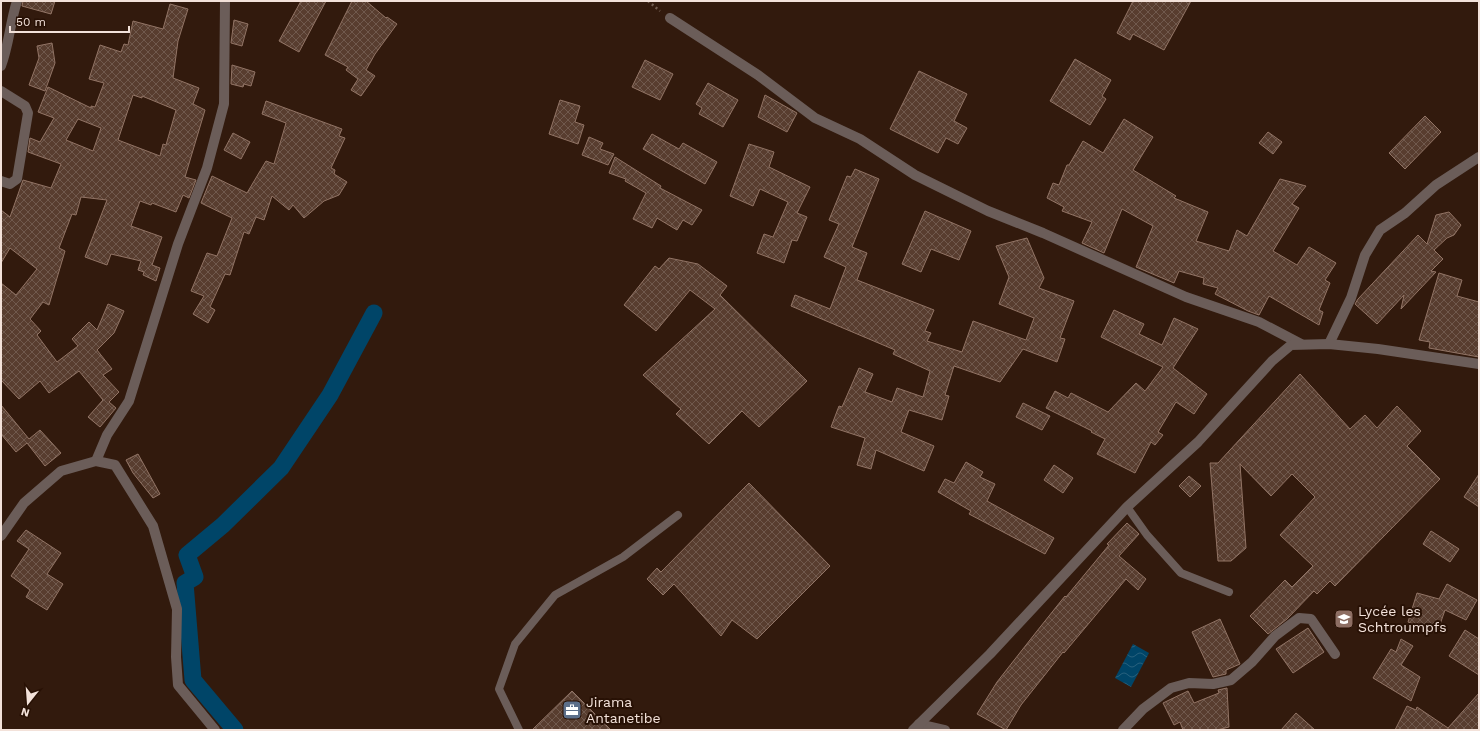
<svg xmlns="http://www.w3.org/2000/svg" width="1480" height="731" font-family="'Work Sans',sans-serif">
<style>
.water{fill:url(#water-waves)}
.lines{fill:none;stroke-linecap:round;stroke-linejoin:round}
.canal{stroke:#004568;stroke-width:17}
.building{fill:url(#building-cross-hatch);stroke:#927465;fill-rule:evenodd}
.path{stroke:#735e52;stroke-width:2.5;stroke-dasharray:2 3;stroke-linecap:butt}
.service{stroke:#6b5d59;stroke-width:8}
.minor{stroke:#6b5d59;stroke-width:10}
.labels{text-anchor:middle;stroke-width:4;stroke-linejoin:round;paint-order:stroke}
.poi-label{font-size:14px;fill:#f3e2da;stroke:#281105;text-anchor:start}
</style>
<defs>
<pattern id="water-waves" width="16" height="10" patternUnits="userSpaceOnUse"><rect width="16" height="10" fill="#004568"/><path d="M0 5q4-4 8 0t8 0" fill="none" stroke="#26607d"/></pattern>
<pattern id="building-cross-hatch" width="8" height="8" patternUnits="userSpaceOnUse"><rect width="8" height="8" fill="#583d2f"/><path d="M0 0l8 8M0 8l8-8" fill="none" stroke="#70594d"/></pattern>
</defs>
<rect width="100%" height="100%" fill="#321a0d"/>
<polygon class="water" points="1133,644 1149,653 1131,687 1115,678"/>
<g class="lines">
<polyline class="canal" points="235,730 193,680 185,583 195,577 187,555 223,525 281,468 330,395 374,313"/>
</g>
<g class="building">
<polygon points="23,1 55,1 51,14 22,6"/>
<polygon points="301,1 326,1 299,52 279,41"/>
<polygon points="352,1 366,1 386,18 387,17 397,24 375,54 366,70 375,76 361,96 351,90 358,79 346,70 348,67 325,55"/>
<polygon points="1133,1 1191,1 1164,50 1133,34 1130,40 1117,33"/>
<path d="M170 4 188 9 178 41 173 78 199 88 193 104 205 110 185 177 196 180 189 198 183 195 176 212 152 203 151 205 140 201 131 226 162 237 152 265 160 268 156 281 143 275 144 272 138 270 141 261 111 254 107 265 85 257 107 200 81 197 76 215 72 214 59 248 65 251 49 305 43 302 30 319 41 331 37 335 57 362 78 346 72 339 89 322 97 330 108 304 124 311 114 333 97 350 112 369 103 375 119 392 109 402 116 408 100 427 88 417 103 400 79 371 49 393 40 381 19 399 1 380V283L16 295 37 269 10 248 1 263V210L10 217 23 180 51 188 61 164 28 152 30 138 40 142 54 118 38 112 48 87 91 108V106L95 107 104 83 89 79 100 45 121 52 124 44 128 45 133 21 163 29ZM133 95 142 98V96L176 110 166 145 163 144 160 156 118 140ZM78 119 101 128 93 151 66 140Z"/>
<polygon points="234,20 248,24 242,46 231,43"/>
<polygon points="52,43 55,63 45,91 29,85 39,58 37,46"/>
<polygon points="1075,59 1111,80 1102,96 1106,99 1090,125 1050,101"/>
<polygon points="645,60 673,74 660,100 632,87"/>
<polygon points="232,65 255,72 251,86 244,84 243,87 231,84"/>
<polygon points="919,71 967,94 954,121 967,128 958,144 946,138 938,153 890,129"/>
<polygon points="708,83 738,100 723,127 699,114 702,108 696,104"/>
<polygon points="765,95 797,113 787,132 758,117"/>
<polygon points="560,100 580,106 575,122 584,125 578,144 549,134"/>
<polygon points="266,101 342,129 339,136 345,138 331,168 335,170 334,174 347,182 339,195 324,201 304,218 293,205 289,210 272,196 264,220 256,217 249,234 244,232 230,275 225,274 210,307 215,310 208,323 193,314 204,296 191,291 207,253 217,256 232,218 201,203 212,176 247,193 266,161 274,164 286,123 262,114"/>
<polygon points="1425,116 1441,132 1405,169 1389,153"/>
<polygon points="1124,119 1153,137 1133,170 1176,196 1174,198 1208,212 1196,241 1229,251 1237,230 1247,236 1280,179 1306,186 1292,204 1299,208 1273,251 1297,265 1309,247 1336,263 1325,280 1330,283 1319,310 1323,312 1319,325 1269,296 1259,315 1248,311 1215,294 1218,288 1203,284 1204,278 1179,271 1174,283 1136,267 1153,226 1122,209 1104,253 1082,243 1092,222 1062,211 1064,207 1047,198 1053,183 1059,185 1067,165 1069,165 1083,141 1103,153"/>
<polygon points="1268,132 1282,142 1273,154 1259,143"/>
<polygon points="233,133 250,142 241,159 224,150"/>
<polygon points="652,134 679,149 683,143 717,162 705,184 643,149"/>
<polygon points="589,137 603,143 600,149 614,154 608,165 582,155"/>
<polygon points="749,144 774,152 769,167 810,187 797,213 807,217 797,241 792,240 784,263 757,253 764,234 773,237 788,202 760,189 753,206 730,196"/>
<polygon points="615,157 661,186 660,188 702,210 692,225 683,220 677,230 657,218 652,228 633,219 646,193 625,181 626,179 609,173"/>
<polygon points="855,169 879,179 852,247 867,253 857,280 934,310 925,331 931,333 927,341 962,352 973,321 1026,340 1034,318 999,304 1009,277 996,246 1027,238 1044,278 1039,288 1074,301 1060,338 1065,339 1057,362 1023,349 1000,382 954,366 945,395 949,396 942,420 909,410 901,432 934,446 924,471 876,450 871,469 857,465 865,438 831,427 839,406 842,407 859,368 873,374 865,392 892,402 897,388 923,397 930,371 893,354 895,350 791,306 795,295 830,309 846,267 824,257 839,224 829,220 847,176 851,177"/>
<polygon points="925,211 971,231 959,260 931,249 921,272 902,264"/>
<polygon points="1449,212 1461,225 1454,235 1447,238 1434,250 1443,259 1431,271 1436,272 1401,309 1404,295 1377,324 1355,304 1358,299 1418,235 1427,244 1436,215"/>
<polygon points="669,258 698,264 727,286 720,295 807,381 759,427 742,411 709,444 676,414 681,409 643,375 715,309 690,290 656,331 624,305 655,266 659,269"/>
<polygon points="1439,273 1462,280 1457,296 1479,302 1479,357 1429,348 1430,342 1419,340"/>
<polygon points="1114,310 1144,324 1139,334 1162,345 1174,318 1198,329 1173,368 1207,394 1194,414 1176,402 1158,432 1163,435 1155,445 1151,442 1135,473 1097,454 1105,439 1091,432 1092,431 1046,408 1055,391 1068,398 1071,393 1108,412 1136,383 1145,391 1163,367 1101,337"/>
<polygon points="1300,374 1350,429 1365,415 1377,428 1397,406 1421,431 1407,446 1440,479 1335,586 1330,581 1317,594 1314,591 1287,619 1268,634 1250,616 1285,580 1292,587 1313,566 1280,535 1315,497 1292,474 1271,496 1240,464 1246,548 1231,561 1218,561 1210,463 1218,463"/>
<polygon points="1023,403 1050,416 1042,430 1016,417"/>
<polygon points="1,405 29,439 40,430 61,453 45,466 27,443 16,452 1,434"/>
<polygon points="138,454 160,494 153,498 133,473 126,460"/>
<polygon points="966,462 983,472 980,477 995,484 987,501 1054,538 1045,554 969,514 971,511 938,492 945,479 954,483"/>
<polygon points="1054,465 1073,478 1063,493 1044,480"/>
<polygon points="1479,474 1479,507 1464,497"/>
<polygon points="1189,476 1201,486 1190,497 1179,486"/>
<polygon points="749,483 830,566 757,639 732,620 721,636 674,584 663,595 647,579 657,568 661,572"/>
<polygon points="1127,523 1139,534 1119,556 1146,579 1138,590 1126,579 1064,653 1063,652 1021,705 1006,730 977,714 997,682 1037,631 1065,596 1066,597 1109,545 1107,544"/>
<polygon points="26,530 61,553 47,574 63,584 47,610 26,597 30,590 11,576 29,549 17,541"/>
<polygon points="1431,531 1459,549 1450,562 1423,544"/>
<polygon points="1447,584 1477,600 1466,620 1445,610 1437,633 1408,622 1417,593 1439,599"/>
<polygon points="1220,619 1240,664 1226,670 1226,674 1213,677 1192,632"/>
<polygon points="1308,628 1324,652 1293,673 1276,649"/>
<polygon points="1465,630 1479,639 1479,675 1449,656"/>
<polygon points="1401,639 1413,646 1401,665 1420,677 1411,701 1373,678 1391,649 1396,652"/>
<polygon points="1227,688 1229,727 1217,730 1183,730 1180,722 1174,725 1163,703 1188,691 1194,703 1219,693 1218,690"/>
<polygon points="572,691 611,730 532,730"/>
<polygon points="1479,693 1479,730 1395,730 1407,706 1416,710 1417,707 1448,728"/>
<polygon points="1296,713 1315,730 1281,730"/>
</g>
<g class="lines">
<polyline class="path" points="648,1 660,11"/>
<g class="service">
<polyline points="1127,507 1147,535 1181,573 1229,592"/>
<polyline points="519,730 499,689 515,644 555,595 623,557 678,515"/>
</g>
<g class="minor">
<polyline points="670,18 758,75 815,118 860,139 915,175 988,211 1043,233 1186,297 1259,322 1301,344"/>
<path d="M1 66C9 45 10 23 17 1"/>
<polyline points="1,91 25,106 28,113 17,179 10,184 1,181"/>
<polyline points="1329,344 1351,298 1365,255 1380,230 1405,213 1436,185 1479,157"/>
<polyline points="96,461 107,435 129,401 178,244 207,168 224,104 225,1"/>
<polyline points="1,536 24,503 61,471 96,461 115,465 153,526 177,609 176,657 178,685 215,730"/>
<polyline points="919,724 945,730"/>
<polyline points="913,730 990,654 1127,507 1198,442 1272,361 1291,345 1329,344 1378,349 1479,364"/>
<polyline points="1123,730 1143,709 1171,688 1189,683 1213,684 1231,680 1252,662 1275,636 1299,618 1311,619 1335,654"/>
</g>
</g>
<defs>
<g id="school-square" transform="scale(1)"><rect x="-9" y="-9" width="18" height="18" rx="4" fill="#8d6e63" stroke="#281105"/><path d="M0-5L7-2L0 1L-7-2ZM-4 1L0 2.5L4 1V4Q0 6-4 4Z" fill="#fff"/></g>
<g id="office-square" transform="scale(1)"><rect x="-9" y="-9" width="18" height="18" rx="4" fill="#5c6f8a" stroke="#281105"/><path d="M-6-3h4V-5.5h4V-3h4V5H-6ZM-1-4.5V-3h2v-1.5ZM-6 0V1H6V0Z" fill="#fff"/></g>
</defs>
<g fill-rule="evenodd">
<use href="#school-square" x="1344" y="619"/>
<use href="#office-square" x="572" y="710"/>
</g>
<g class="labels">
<g class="poi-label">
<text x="1358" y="616">Lycée les<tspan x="1358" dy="16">Schtroumpfs</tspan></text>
<text x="586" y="707">Jirama<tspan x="586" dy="16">Antanetibe</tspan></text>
</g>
</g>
<rect width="1480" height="731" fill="none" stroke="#f3e2da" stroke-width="4"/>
<g transform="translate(28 703) rotate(197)" stroke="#281105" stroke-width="3" paint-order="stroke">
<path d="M0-3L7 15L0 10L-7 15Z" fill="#f3e2da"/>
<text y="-6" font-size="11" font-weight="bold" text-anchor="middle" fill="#f3e2da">N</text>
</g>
<path d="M10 26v6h119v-6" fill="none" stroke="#f3e2da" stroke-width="2"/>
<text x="16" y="26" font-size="12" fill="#f3e2da" stroke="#281105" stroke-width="3" paint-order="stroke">50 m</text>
</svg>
